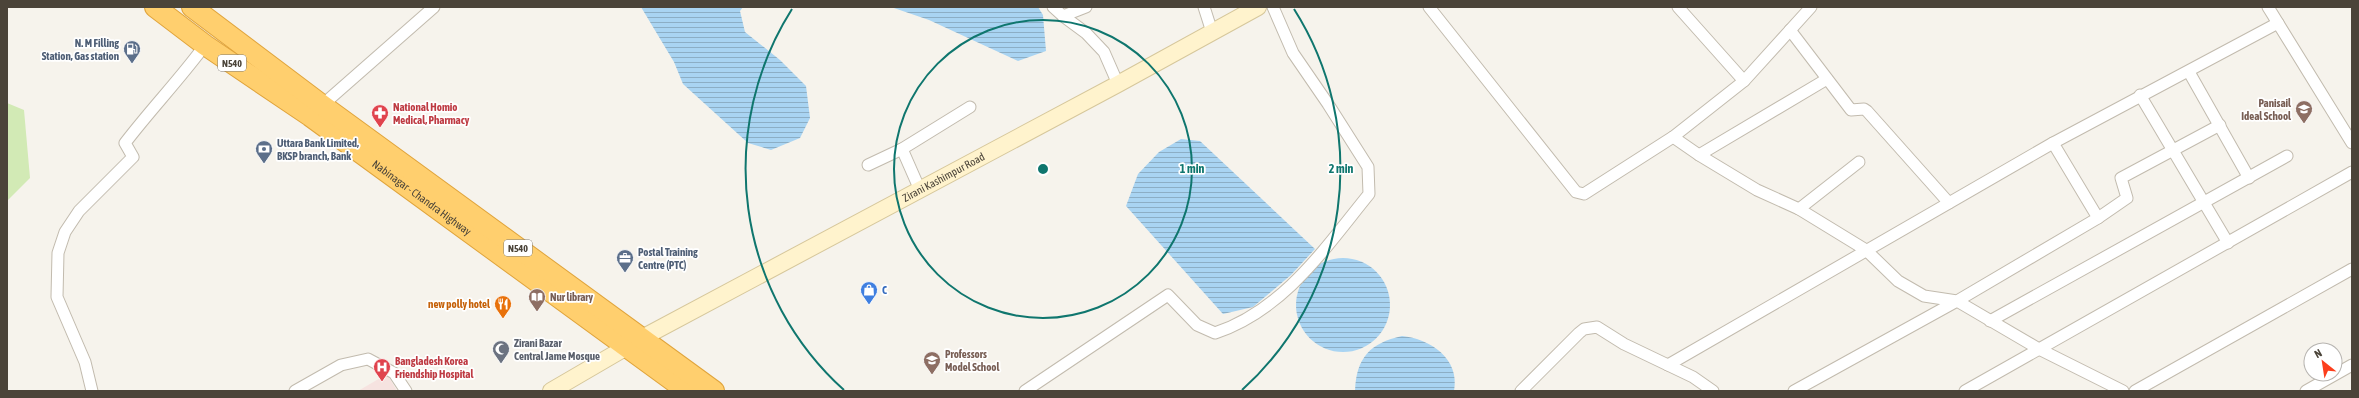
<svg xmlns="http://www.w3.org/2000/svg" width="2359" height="398" font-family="'Asap Condensed',sans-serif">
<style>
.medical{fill:#f6e3e0}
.park{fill:#d2eab5}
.water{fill:url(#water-rules)}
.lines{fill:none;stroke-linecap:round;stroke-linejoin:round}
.street-casing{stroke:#c2bbae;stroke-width:13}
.secondary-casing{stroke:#d6c79b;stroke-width:18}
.highway-casing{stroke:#e0a43c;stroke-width:22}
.street{stroke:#fff;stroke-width:11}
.secondary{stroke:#fff3cd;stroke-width:16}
.highway{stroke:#ffcf6e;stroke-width:20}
.ring{fill:none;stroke:#0f766e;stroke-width:2}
.labels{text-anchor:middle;stroke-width:3.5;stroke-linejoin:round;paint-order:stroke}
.shield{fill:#fff;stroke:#817c74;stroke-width:1}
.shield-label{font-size:10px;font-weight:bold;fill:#4b4439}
.service-label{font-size:11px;font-weight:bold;fill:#4e5e75;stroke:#fff;text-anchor:start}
.education-label{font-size:11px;font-weight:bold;fill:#785e54;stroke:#fff;text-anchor:start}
.health-label{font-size:11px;font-weight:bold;fill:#be3a42;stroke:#fff;text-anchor:start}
.street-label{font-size:11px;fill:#4b4439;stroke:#fff}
.shop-label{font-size:11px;font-weight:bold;fill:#366cbe;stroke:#fff;text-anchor:start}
.food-label{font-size:11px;font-weight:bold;fill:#c56008;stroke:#fff;text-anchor:end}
.worship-label{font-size:11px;font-weight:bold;fill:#5b616d;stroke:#fff;text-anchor:start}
.centre{fill:#0f766e;stroke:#fff;stroke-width:2}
.ring-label{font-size:12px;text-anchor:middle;font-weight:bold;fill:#0f766e;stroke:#fff;stroke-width:3.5;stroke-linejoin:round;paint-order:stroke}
</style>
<defs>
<pattern id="water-rules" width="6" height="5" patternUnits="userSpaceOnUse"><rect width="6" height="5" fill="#a9d4f2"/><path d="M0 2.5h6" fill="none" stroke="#8caec5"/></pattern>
</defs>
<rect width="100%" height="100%" fill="#f6f3ec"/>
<polygon class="medical" points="387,374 397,391 358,391"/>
<polygon class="park" points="7,103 24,110 30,178 7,201"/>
<g class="water">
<polygon points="641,7 743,7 740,11 745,32 780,60 806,86 810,118 800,138 771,150 748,143 683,84 674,62"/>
<polygon points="891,7 1038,7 1043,15 1046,51 1018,61 929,20"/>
<polygon points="1181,139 1200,141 1315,249 1291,275 1253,307 1223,314 1126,206 1138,174 1159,152"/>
<circle cx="1343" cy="305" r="47"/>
<path d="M1402 336C1430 339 1460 358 1454 391H1355C1356 358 1370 343 1402 336Z"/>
</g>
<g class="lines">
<g class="street-casing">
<g id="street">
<polyline points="1053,7 1063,16 1086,7"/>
<polyline points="1204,7 1212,32"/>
<polyline points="1429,7 1576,192 1584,194 1673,137"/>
<polyline points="1678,7 1744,81 1673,137 1699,155 1757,190 1799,209 1866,250 1898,281 1924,296 1957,301 2098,218 2053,143 2278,23"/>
<polyline points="2268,7 2352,143"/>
<polyline points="1063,16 1086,33 1104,52 1118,84"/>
<polyline points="1790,30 1851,110 1864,109 1867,111 1949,203"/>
<polyline points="2189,72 2249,178"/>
<polyline points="1744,81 1811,7"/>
<polyline points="2140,95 2228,243"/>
<polyline points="319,108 434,7"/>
<polyline points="1699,155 1827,79"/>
<polyline points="868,165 902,149"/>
<polyline points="920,190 902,149 970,107"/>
<polyline points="1799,209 1859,162"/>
<polyline points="2098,218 2127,198 2121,178 2220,125"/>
<polyline points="1990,321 2287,156"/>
<polyline points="1668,365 2053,143"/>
<path d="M92 391 85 362 57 297 58 253 65 232 79 211 133 157 125 143C151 109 180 79 205 45"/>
<polyline points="295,391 341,365 368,359 394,373 406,391"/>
<path d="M1025 391 1168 295 1197 325 1215 333C1284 310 1325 248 1369 194L1368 167 1328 104 1293 53 1273 7"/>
<polyline points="1521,391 1579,333 1584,329 1597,327 1624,344 1693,377 1713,391"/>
<polyline points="1794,391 1957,301 2039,349 2123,391"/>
<polyline points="1965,391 2352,172"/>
<polyline points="2135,391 2352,269"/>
<polyline points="2306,391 2352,365"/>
</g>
</g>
<g class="secondary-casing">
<g id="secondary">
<path id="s1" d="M551 391 642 338 1118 84 1258 7"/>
</g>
</g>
<g class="highway-casing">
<g id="highway">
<path id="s2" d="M155 7 205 45 310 116 687 391"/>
<polyline points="192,7 322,105 714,391"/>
</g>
</g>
<use href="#street" class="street"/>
<use href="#secondary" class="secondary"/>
<use href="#highway" class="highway"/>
</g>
<g class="ring">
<circle cx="1043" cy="169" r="149"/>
<path d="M844 390A298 298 0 0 1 792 9M1294 9A298 298 0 0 1 1242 390"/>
</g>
<defs>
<g id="fuel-pin" transform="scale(0.9)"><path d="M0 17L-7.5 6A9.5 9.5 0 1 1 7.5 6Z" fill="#5c6f8a" stroke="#fff"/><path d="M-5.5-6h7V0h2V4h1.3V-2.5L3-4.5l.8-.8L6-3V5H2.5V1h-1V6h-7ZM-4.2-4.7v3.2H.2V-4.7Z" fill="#fff"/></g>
<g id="school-pin" transform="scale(0.9)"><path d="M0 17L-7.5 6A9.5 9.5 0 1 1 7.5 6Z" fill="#8d6e63" stroke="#fff"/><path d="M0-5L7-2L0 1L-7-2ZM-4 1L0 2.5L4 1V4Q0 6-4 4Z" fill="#fff"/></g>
<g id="pharmacy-pin" transform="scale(0.9)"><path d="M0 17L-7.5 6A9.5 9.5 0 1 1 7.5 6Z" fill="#e0444e" stroke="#fff"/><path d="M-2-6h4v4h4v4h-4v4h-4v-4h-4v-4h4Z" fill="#fff"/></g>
<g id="bank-pin" transform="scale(0.9)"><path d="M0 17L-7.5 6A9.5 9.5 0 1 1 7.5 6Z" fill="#5c6f8a" stroke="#fff"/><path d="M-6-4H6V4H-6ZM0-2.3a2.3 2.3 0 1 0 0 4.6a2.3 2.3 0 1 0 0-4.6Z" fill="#fff"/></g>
<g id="office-pin" transform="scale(0.9)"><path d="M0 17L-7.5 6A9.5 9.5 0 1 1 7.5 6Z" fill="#5c6f8a" stroke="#fff"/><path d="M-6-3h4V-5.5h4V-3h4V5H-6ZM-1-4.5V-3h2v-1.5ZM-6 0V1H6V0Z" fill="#fff"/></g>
<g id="shop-pin" transform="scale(0.9)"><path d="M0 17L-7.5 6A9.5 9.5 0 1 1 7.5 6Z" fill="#3f7fe0" stroke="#fff"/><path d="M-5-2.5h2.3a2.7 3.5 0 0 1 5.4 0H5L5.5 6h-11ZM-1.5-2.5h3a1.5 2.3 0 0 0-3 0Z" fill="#fff"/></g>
<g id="library-pin" transform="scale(0.9)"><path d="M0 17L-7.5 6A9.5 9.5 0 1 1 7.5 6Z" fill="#8d6e63" stroke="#fff"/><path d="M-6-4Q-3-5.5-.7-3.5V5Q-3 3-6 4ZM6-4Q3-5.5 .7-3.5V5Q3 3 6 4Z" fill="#fff"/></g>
<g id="restaurant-pin" transform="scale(0.9)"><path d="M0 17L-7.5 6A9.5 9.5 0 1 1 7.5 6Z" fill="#e8710a" stroke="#fff"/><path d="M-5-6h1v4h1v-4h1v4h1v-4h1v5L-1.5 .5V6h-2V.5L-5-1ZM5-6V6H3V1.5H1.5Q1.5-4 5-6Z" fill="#fff"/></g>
<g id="mosque-pin" transform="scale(0.9)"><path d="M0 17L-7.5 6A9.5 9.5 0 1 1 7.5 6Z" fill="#6b7280" stroke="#fff"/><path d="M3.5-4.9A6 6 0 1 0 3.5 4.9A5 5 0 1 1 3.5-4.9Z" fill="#fff"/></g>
<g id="hospital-pin" transform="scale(0.9)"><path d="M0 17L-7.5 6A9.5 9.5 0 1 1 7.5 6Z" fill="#e0444e" stroke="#fff"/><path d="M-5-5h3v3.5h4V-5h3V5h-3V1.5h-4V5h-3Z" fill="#fff"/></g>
</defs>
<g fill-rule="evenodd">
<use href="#fuel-pin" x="132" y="49"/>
<use href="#school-pin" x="2304" y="109"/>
<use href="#pharmacy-pin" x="380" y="113"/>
<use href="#bank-pin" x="264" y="149"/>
<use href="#office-pin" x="625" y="258"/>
<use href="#shop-pin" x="869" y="290"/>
<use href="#library-pin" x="537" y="297"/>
<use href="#restaurant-pin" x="503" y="304"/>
<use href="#mosque-pin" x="501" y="349"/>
<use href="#school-pin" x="932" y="360"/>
<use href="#hospital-pin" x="382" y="367"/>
</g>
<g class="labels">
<g class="shield">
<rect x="218" y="55" width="28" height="16" rx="3"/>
<rect x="504" y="240" width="28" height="16" rx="3"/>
</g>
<g class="shield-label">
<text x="232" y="67">N540</text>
<text x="518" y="252">N540</text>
</g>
<g class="service-label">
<text x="119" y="47" text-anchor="end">N. M Filling<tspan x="119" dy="13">Station, Gas station</tspan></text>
<text x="277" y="147">Uttara Bank Limited,<tspan x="277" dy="13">BKSP branch, Bank</tspan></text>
<text x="638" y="256">Postal Training<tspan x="638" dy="13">Centre (PTC)</tspan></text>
</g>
<g class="education-label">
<text x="2291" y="107" text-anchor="end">Panisail<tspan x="2291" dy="13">Ideal School</tspan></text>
<text x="550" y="301">Nur library</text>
<text x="945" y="358">Professors<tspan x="945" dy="13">Model School</tspan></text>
</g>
<g class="health-label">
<text x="393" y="111">National Homio<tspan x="393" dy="13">Medical, Pharmacy</tspan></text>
<text x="395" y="365">Bangladesh Korea<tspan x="395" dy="13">Friendship Hospital</tspan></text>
</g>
<g class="street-label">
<text dy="4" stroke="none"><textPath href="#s1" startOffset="447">Zirani Kashimpur Road</textPath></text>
<text dy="4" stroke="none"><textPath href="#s2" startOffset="328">Nabinagar - Chandra Highway</textPath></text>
</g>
<g class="shop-label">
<text x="882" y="294">C</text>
</g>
<g class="food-label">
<text x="490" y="308">new polly hotel</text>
</g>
<g class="worship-label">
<text x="514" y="347">Zirani Bazar<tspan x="514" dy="13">Central Jame Mosque</tspan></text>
</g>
</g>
<circle cx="1043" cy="169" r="6" class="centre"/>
<g class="ring-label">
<text x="1192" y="173">1 min</text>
<text x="1341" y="173">2 min</text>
</g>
<rect width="2359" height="398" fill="none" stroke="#4b4439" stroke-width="16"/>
<g transform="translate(2323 362) rotate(330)"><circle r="19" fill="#ffffff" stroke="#b7b4b0"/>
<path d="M0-3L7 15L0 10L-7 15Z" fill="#fc3f1d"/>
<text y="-6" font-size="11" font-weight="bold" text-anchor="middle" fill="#4b4439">N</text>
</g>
</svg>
